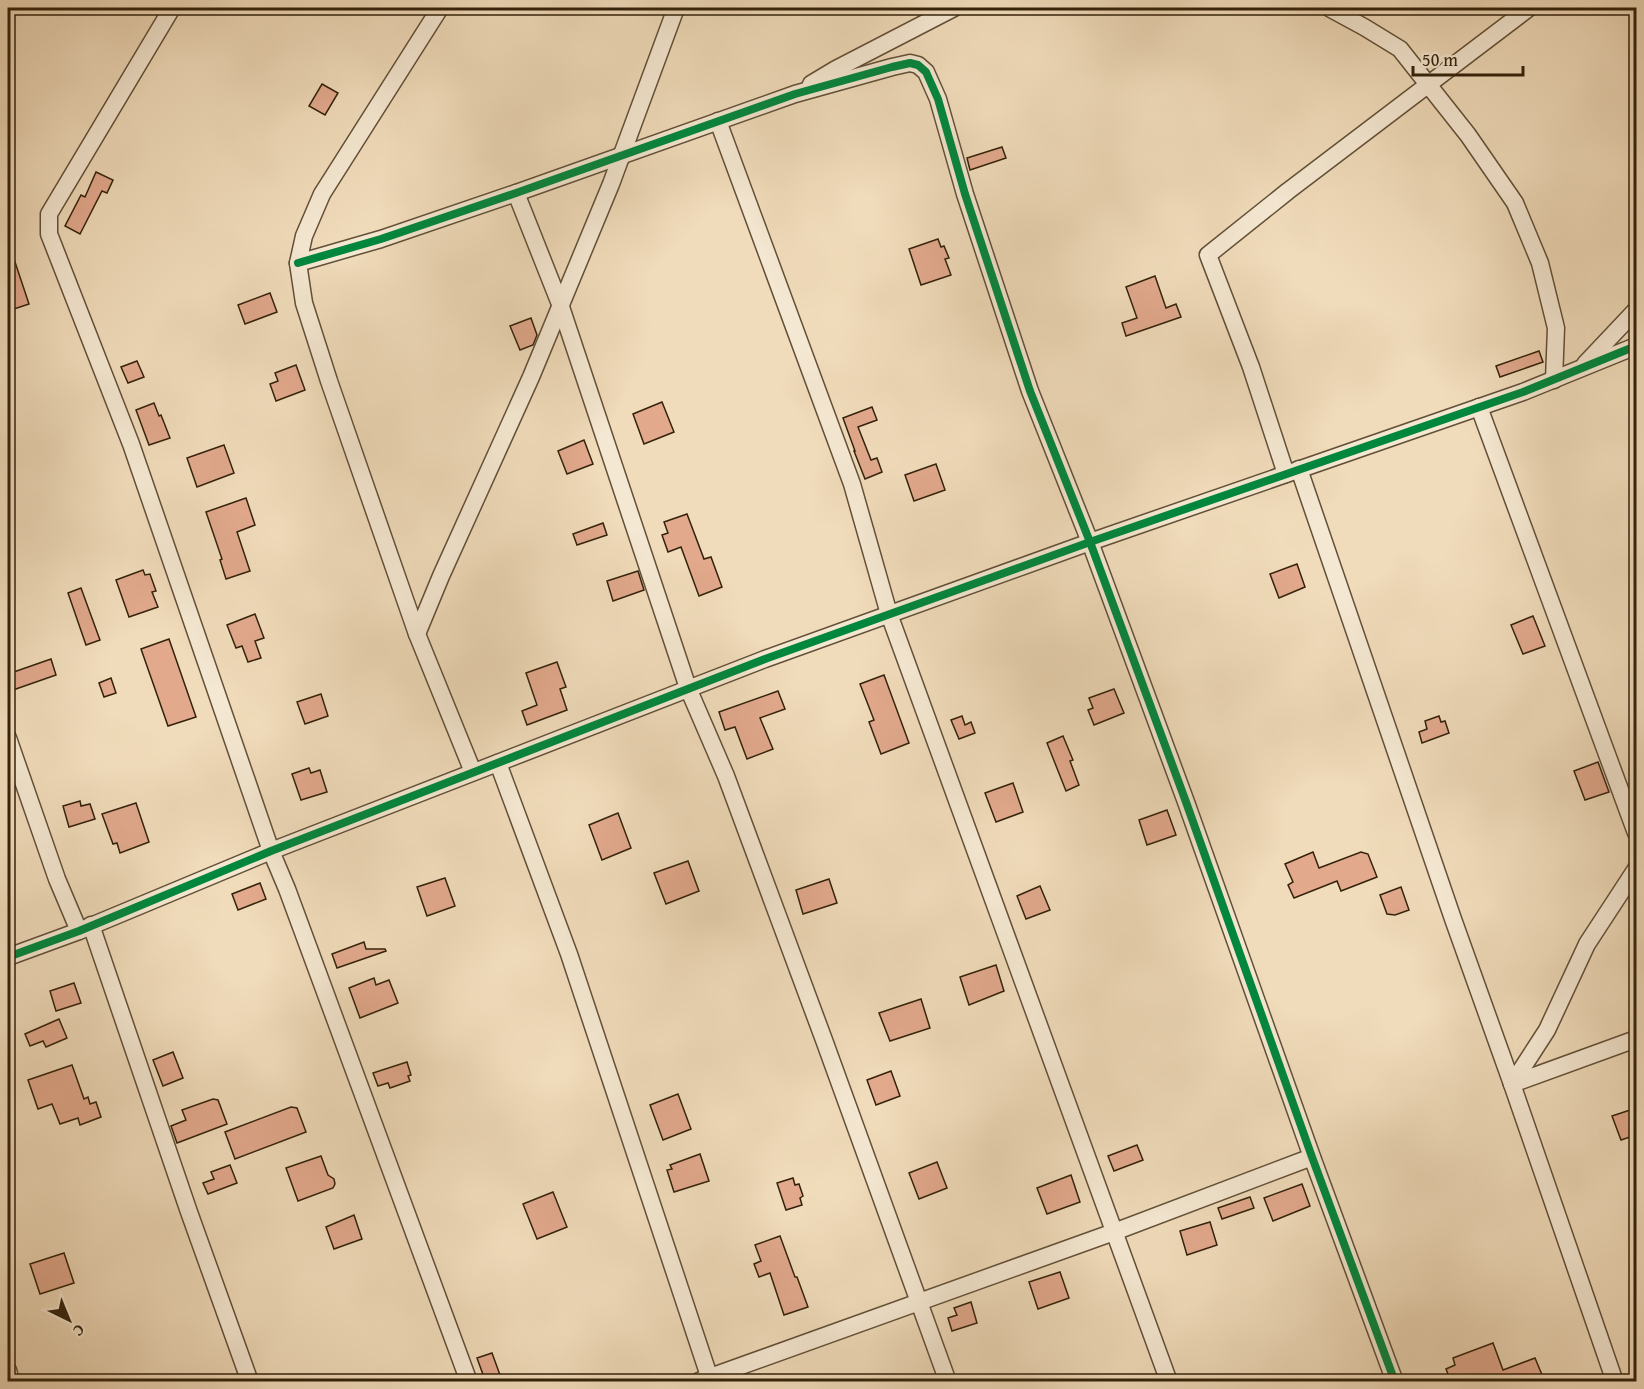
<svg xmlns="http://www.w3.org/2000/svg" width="1644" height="1389" font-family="'Gentium Book Plus',serif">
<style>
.building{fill:#e2a98d;stroke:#33220b;stroke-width:1.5}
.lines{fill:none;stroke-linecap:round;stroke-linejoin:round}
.minor-casing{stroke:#625037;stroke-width:19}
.minor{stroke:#f5e8d2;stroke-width:16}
.cycleway-casing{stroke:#f5e8d2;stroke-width:11}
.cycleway{stroke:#00873e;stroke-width:8}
</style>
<rect width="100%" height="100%" fill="#f0dbba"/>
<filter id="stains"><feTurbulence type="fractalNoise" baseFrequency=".00333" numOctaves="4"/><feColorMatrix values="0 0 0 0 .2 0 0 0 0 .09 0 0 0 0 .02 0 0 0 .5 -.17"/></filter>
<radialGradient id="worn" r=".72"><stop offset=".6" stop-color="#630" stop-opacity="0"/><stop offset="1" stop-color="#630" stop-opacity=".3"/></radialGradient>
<g class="building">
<polygon points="322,84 338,93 325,115 309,106"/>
<polygon points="1002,147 1006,158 970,170 967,158"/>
<polygon points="96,172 113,180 107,193 102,191 80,234 65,226 81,195 85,197"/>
<polygon points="938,239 941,247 944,246 949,258 945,259 951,275 921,285 909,249"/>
<polygon points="8,247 10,247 29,304 8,311"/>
<polygon points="1155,276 1166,308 1176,304 1181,317 1126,336 1122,323 1137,318 1126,287"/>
<polygon points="270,293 277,312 245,324 238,305"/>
<polygon points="531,318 537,335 533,345 520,350 510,326"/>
<polygon points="1539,351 1543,362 1500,377 1496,366"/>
<polygon points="137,361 144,377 128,383 121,367"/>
<polygon points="296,365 305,390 276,401 270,384 278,381 275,373"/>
<polygon points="662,402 674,432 644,444 633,414"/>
<polygon points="154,403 159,416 161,415 170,438 149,445 136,410"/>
<polygon points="872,407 877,420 858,427 871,460 877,458 882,472 865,479 854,451 855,451 843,418"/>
<polygon points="584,440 593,464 567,474 558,451"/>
<polygon points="224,445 234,473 197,487 187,458"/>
<polygon points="936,464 945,490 914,501 905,475"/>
<polygon points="246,498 255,525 237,532 250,571 226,579 220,560 222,559 206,512"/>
<polygon points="687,514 704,559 711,557 722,587 699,596 681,547 668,552 662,535 668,533 664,522"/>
<polygon points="603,523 607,535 577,545 573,534"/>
<polygon points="1297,564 1305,587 1279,598 1270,574"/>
<polygon points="143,570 145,575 150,574 156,591 152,592 158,607 129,617 116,580"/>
<polygon points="638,571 644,590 613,601 607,581"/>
<polygon points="81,588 100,640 86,645 68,593"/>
<polygon points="255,614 264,638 255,641 261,658 248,662 242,646 236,648 227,625"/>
<polygon points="1533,616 1545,646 1523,654 1511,625"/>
<polygon points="169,639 196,717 168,726 141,649"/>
<polygon points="51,659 56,675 13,690 8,674"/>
<polygon points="557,662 566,687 560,689 567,710 527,725 522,711 537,705 526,673"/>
<polygon points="884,675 909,743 881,754 869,722 874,720 860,684"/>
<polygon points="111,678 116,693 104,697 99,683"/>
<polygon points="1114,689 1124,713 1094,725 1088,710 1093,708 1089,698"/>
<polygon points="778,691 785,709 760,718 773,749 747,759 735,727 725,730 719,712"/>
<polygon points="321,694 328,716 305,724 297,702"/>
<polygon points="962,716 965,725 971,722 975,733 959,739 951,720"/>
<polygon points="1439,716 1441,722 1445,721 1449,733 1422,743 1419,732 1427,729 1425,721"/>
<polygon points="1063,736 1073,760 1070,761 1079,785 1066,791 1047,743"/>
<polygon points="1598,762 1609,792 1585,800 1574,771"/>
<polygon points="309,768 311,773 320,770 327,792 301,800 292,774"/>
<polygon points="1013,783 1023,812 996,822 985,793"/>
<polygon points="80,801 81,806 90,804 95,819 69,827 63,806"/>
<polygon points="136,803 149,842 120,853 117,843 113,844 102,814"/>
<polygon points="1167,810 1176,835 1147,845 1139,820"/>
<polygon points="618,813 631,848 602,860 589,825"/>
<polygon points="1313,852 1319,868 1361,852 1368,854 1377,877 1341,891 1337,881 1294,898 1288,885 1293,882 1285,864"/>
<polygon points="688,861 699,891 666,904 654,873"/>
<polygon points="445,878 455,906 427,916 417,887"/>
<polygon points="829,879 837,903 803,914 796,890"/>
<polygon points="260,883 266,899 238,910 232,894"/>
<polygon points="1040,886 1050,910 1026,919 1017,896"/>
<polygon points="1401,887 1409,910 1395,915 1387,914 1380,895"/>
<polygon points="364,942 366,949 385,949 386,951 337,968 332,954"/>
<polygon points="996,965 1004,991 969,1005 960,977"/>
<polygon points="374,978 376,985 389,980 398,1003 360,1018 349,988"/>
<polygon points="74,983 81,1003 56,1011 50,991"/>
<polygon points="921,999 930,1028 890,1041 879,1013"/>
<polygon points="59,1019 67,1038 46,1047 43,1041 30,1046 25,1034"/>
<polygon points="173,1052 183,1078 163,1086 153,1060"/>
<polygon points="407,1062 411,1075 408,1076 410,1081 390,1088 388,1083 378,1086 373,1073"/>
<polygon points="72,1065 84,1099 88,1097 90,1104 96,1102 101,1117 80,1125 78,1118 60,1124 52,1104 38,1109 28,1080"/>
<polygon points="891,1071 900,1096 876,1105 867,1080"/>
<polygon points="678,1094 691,1129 663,1140 650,1105"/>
<polygon points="213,1099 218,1100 227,1124 177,1143 171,1126 186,1120 182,1110"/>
<polygon points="291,1107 297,1108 306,1132 235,1159 225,1132"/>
<polygon points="1636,1108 1636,1135 1621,1140 1612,1116"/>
<polygon points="1137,1145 1143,1160 1114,1171 1108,1156"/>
<polygon points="700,1154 709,1181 674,1192 667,1170 672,1169 670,1165"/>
<polygon points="321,1156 328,1175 334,1179 335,1184 333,1188 298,1201 286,1168"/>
<polygon points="937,1162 947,1188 919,1199 909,1173"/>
<polygon points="230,1165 237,1183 208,1194 203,1183 214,1179 211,1172"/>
<polygon points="1071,1175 1080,1202 1047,1214 1037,1188"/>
<polygon points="793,1178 795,1185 799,1184 803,1196 800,1198 802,1205 786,1210 777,1183"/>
<polygon points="1302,1184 1310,1206 1273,1221 1264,1198"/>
<polygon points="553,1192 567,1227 537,1239 523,1204"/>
<polygon points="1250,1197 1254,1208 1222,1219 1218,1208"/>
<polygon points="354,1215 362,1239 334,1249 326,1227"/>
<polygon points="1210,1222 1217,1245 1187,1255 1180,1231"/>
<polygon points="780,1236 795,1277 797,1277 808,1307 784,1315 770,1273 759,1277 754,1264 761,1261 755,1245"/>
<polygon points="64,1253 74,1283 40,1294 30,1264"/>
<polygon points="1060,1272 1069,1298 1038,1309 1029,1282"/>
<polygon points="971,1302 977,1323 952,1331 948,1318 957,1315 954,1308"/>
<polygon points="1493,1343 1503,1370 1535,1358 1545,1382 1451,1382 1446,1369 1455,1365 1453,1358"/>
<polygon points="492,1353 500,1375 485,1380 477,1358"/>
</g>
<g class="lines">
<g class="minor-casing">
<g id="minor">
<polyline points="172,8 49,214 49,234 131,444 271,851 287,889 469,1382"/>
<polyline points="440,8 322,194 304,236 298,263 304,303 329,381 417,634 473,772"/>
<polyline points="1329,8 1364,27 1400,49 1468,135 1515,203 1540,263 1556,328 1554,380"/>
<polyline points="811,84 836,69 954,8"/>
<polyline points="718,121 852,484 889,614 1169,1382"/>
<polyline points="516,193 560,304 688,688 726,776 824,1040 948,1382"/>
<polyline points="298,263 381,239 516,193 795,94 892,67 910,63 918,65 926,72 938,99 965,194 1030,391 1090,542 1186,802 1312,1157 1395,1382"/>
<polyline points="1585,364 1636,310"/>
<polyline points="1479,407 1636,833"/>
<polyline points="1299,469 1453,919 1512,1084 1615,1382"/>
<polyline points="1286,474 1251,367 1208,255 1288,191 1529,8"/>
<polyline points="417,634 441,576 531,377 611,184 676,8"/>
<polyline points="8,738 57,879 79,931"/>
<polyline points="498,763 569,954 711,1382"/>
<polyline points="91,925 189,1212 250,1382"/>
<polyline points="8,957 79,931 271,851 765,659 1090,542 1523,392 1636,346"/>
<polyline points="1512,1084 1547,1030 1587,944 1636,869"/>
<polyline points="1512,1084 1636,1039"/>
<polyline points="8,1370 11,1382"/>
<polyline points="699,1381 1114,1232 1312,1157"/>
</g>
</g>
<use href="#minor" class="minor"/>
<g class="cycleway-casing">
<g id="cycleway">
<polyline points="298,263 381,239 516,193 795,94 892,67 910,63 918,65 926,72 938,99 965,194 1030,391 1090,542 1186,802 1312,1157 1395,1382"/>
<polyline points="8,957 79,931 271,851 765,659 1090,542 1523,392 1636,346"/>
</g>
</g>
<use href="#cycleway" class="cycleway"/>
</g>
<rect width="1644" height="1389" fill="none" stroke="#f0dbba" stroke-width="30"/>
<rect x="9" y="9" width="1626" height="1371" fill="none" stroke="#33220b" stroke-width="3"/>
<rect x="15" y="15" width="1614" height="1359" fill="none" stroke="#33220b" stroke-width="1.5"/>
<g transform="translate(69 1320) rotate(137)" stroke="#f5e8d2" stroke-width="4.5" paint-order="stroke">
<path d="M0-4.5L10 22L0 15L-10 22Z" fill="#33220b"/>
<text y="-9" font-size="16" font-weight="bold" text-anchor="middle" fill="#33220b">С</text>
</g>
<path d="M1413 66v9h110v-9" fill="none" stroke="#33220b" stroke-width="3"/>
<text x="1422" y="66" font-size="18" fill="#33220b" stroke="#f5e8d2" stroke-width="4.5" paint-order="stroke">50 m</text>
<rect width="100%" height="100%" filter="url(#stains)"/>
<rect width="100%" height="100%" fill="url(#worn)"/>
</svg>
